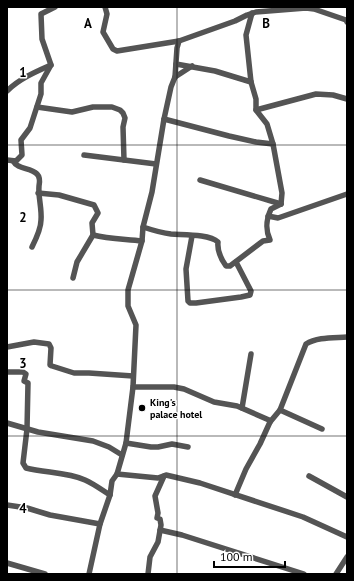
<svg xmlns="http://www.w3.org/2000/svg" width="354" height="581" font-family="'PT Sans',sans-serif">
<style>
.lines{fill:none;stroke-linecap:round;stroke-linejoin:round}
.minor{stroke:#545454;stroke-width:5.5}
.grid{fill:none;stroke:#000;stroke-width:1;stroke-opacity:0.55}
.poi-dot{fill:#000;stroke:#fff;stroke-width:1.5}
.labels{text-anchor:middle;stroke-width:3;stroke-linejoin:round;paint-order:stroke}
.poi-label{font-size:10px;font-weight:bold;fill:#000;stroke:#fff;text-anchor:start}
.grid-label{font-size:13px;text-anchor:middle;font-weight:bold;fill:#000;stroke:#fff;stroke-width:3;stroke-linejoin:round;paint-order:stroke}
</style>
<rect width="100%" height="100%" fill="#fff"/>
<g class="lines">
<g class="minor">
<polyline points="105,7 107,14 103,32 113,49 117,51 179,41 235,21 247,15 256,12 306,8 314,9 346,20 347,22"/>
<polyline points="252,13 246,35 251,82 256,99 256,110 267,124 273,144 282,193 281,204"/>
<polyline points="176,64 215,71 251,82"/>
<polyline points="175,77 192,66"/>
<path d="M7 91C19 79 35 72 51 65"/>
<polyline points="37,107 72,112 93,107 112,107 120,110 123,113 125,118 123,127 124,160"/>
<polyline points="256,110 316,94 333,95 347,99"/>
<polyline points="164,119 229,136 256,142 273,144"/>
<polyline points="84,155 156,164"/>
<polyline points="7,160 16,161 22,155 21,140 30,128 41,94 41,83 51,65 42,39 41,14 55,7"/>
<path d="M13 161C18 170 30 167 37 174 40 177 40 181 39 186 38 197 42 208 41 220 41 229 36 239 32 247"/>
<polyline points="200,180 281,204"/>
<polyline points="38,193 59,195 94,205 98,213 92,223 93,235 77,262 73,278"/>
<polyline points="268,216 278,218 347,194"/>
<path d="M143 227C152 230 161 233 171 234 184 235 209 234 218 242 217 251 221 259 226 266H230L263 241 270 240C265 229 266 220 271 209L281 204"/>
<path d="M93 235C109 239 126 239 142 241"/>
<polyline points="192,236 186,269 188,301 190,303 196,303 241,297 250,295 251,291 236,262"/>
<polyline points="7,347 34,342 49,344 51,348 50,365 52,366 74,373 89,373 133,376"/>
<path d="M7 372H23L26 374 24 381 28 383 27 429 23 463 26 468C45 473 67 472 85 480 94 484 102 490 110 495"/>
<polyline points="133,387 174,387 184,389 214,402 237,406 269,420 270,422"/>
<polyline points="242,408 251,354"/>
<polyline points="280,410 322,429"/>
<polyline points="7,423 38,432 93,441 109,447 122,455"/>
<polyline points="126,443 151,447 158,447 172,444 188,447"/>
<polyline points="117,474 158,478 166,475 200,483 303,517 347,537"/>
<polyline points="309,476 347,497"/>
<path d="M235 495 246 469 260 444 270 422 280 410 306 344C317 337 334 338 347 337"/>
<polyline points="7,505 27,508 50,515 100,524"/>
<polyline points="160,530 182,535 304,574"/>
<polyline points="7,563 45,574"/>
<polyline points="89,574 100,524 110,495 112,481 117,474 126,443 133,387 136,325 128,306 128,290 142,241 143,227 152,192 164,119 171,87 175,77 177,48 179,41"/>
<polyline points="148,574 150,557 158,542 161,525 160,519 157,518 158,513 155,496 164,476"/>
<polyline points="336,574 347,557"/>
</g>
</g>
<path class="grid" d="M177 7V574M7 145H347M7 290H347M7 436H347"/>
<circle class="poi-dot" cx="142" cy="408" r="4"/>
<g class="labels">
<g class="poi-label">
<text x="150" y="406">King's<tspan x="150" dy="12">palace hotel</tspan></text>
</g>
</g>
<g class="grid-label">
<text x="88" y="28">A</text>
<text x="266" y="28">B</text>
<text x="23" y="77">1</text>
<text x="23" y="222">2</text>
<text x="23" y="368">3</text>
<text x="23" y="513">4</text>
</g>
<rect width="354" height="581" fill="none" stroke="#000000" stroke-width="16"/>
<path d="M214 561v6h71v-6" fill="none" stroke="#000000" stroke-width="2"/>
<text x="220" y="561" font-size="12" fill="#000000" stroke="#ffffff" stroke-width="3" paint-order="stroke">100 m</text>
</svg>
